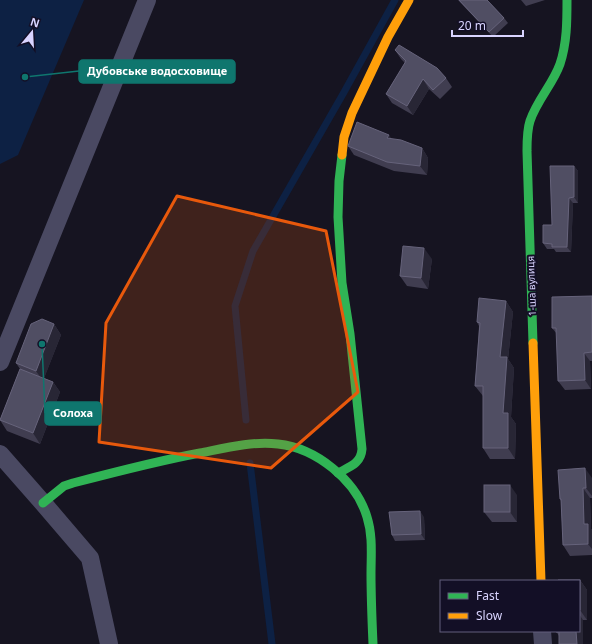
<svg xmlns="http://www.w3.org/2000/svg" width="592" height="644" font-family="'Noto Sans',sans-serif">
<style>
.water{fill:#0d2144}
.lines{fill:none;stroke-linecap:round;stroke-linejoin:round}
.stream{stroke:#0d2144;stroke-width:7}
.street{stroke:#4a4962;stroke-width:18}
.fast{stroke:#30b455;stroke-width:9}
.slow{stroke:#ff9f0a;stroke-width:9}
.wall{fill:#403d50}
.shaded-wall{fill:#282635}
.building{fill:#504e63;stroke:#66637b}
.marked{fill:#e8590c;fill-opacity:0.2;stroke:#e8590c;stroke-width:3;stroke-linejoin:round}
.labels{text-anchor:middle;stroke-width:4;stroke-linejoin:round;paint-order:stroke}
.street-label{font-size:10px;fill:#d9d4ff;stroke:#130f26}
.leader{fill:none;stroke:#0f766e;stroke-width:1.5}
.callout-dot{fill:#0f766e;stroke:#130f26;stroke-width:1.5}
.callout{fill:#0f766e;stroke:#0f766e;stroke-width:1.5}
.callout-label{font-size:11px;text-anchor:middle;font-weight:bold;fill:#fff}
</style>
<rect width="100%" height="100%" fill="#161421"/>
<polygon class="water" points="0,0 84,0 18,155 0,164"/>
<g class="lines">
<g class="stream">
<polyline points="246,420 235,306 253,251 343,94 395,0"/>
<polyline points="250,463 272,644"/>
</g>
<g class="street">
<polyline points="0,362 147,0"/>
<polyline points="0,454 43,503 90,558 109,644"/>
<polyline points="542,631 543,644"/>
</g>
<g class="fast">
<path d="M533 343 527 151C527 141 527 130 530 121 537 100 553 84 560 64 567 43 567 21 567 0"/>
<path d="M338 473C349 467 361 464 362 449L350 334 342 283 338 217 339 181 342 155"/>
<path d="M43 503 64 486 73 483C115 472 157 461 200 453 225 448 252 441 278 444 316 448 356 480 367 517 373 536 371 555 371 574 371 598 372 621 373 644"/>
</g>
<g class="slow">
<polyline points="342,155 344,137 352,113 388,37 409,0"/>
<polyline points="533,343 541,581"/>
</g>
</g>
<g class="wall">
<polygon points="458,0 487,0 504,18 508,23 493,37"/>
<polygon points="521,0 545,0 526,6"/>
<polygon points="395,50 446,78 452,87 440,99 429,89 413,115 392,103 386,94 405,63 401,59"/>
<polygon points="392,139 422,148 428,158 427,175 394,171 354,155 348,146"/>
<polygon points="574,166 578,171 578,203 573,203 571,252 556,252 554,249 547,249 543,243 552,225"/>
<polygon points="432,259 428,289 407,286 400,276"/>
<polygon points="592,296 592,361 590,361 591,389 565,390 558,381 557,334 552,328"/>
<polygon points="506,301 513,312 508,359 514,368 511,417 516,424 515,459 490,459 483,448 483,396 475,386 479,326 477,322"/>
<polygon points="54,324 61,335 44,378 53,382 60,392 40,444 7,431 0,420 20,369 16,363"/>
<polygon points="592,478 592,498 590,498 591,529 592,530 592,555 570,556 563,545 561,501 560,499"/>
<polygon points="517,495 517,522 492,522 484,512"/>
<polygon points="424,517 425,540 395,541 392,535"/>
<polygon points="558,580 580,580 587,590 587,620 583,620 583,644 559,644 559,636 556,631 579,631 579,581 558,581"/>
</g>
<g class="shaded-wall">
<polygon points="423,79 429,89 413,115 407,106"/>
<polygon points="389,135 396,144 387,138"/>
<polygon points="422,148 428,158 427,175 420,166"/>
<polygon points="574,166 578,171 578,203 574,197"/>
<polygon points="569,198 573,203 571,252 567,247"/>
<polygon points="424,248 432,259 428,289 421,278"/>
<polygon points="506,301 513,312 508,359 514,368 511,417 516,424 515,459 508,448 503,413 500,357"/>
<polygon points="54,324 61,335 43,381 36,371"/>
<polygon points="584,353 590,361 591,389 585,380"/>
<polygon points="53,382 60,392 40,444 33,433"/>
<polygon points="585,468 592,478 592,496 586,488"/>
<polygon points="510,485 517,495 517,522 510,512"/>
<polygon points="583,488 590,498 591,529 592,530 592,549 588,544 584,524"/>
<polygon points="420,511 424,517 425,540 421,534"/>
<polygon points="580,580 587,590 587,620 580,610"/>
<polygon points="579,614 583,620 583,644 577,644 576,631 579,631"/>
</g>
<g class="building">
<polygon points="459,0 487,0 504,18 489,32"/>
<polygon points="399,45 437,68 446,78 433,90 423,79 407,106 386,94 406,61 395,50"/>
<polygon points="357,122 389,135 387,138 401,140 422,148 420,166 387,162 348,146"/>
<polygon points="550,166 574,166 574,197 569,198 567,247 552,247 552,244 543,243 543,225 552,225"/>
<polygon points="403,246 424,248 421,278 400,276"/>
<polygon points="592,296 592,352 584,353 585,380 558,381 556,328 552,328 552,297"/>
<polygon points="479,298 506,301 500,357 507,357 503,413 508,413 508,448 483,448 483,386 475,386 480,323 477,322"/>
<polygon points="42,319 54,324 36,371 16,363 31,324"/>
<polygon points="20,369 53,382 33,433 0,420"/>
<polygon points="585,468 586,488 583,488 584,524 588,524 588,544 563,545 561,499 560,499 558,470"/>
<rect x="484" y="485" width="26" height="27"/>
<polygon points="420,511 421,534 392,535 389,512"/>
<polygon points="558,580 580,580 580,610 579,610 579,581 558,581"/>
<polygon points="556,631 576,631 577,644 559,644 559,632 556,632"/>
</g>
<path class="marked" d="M177 196 326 231 358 392 271 468 99 442 106 323Z"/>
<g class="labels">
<g class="street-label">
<text transform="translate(531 286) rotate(-92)" y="4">1-ша вулиця</text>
</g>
</g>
<path class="leader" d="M25 77L79 71M42 344L45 413"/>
<g class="callout-dot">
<circle cx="25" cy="77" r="4"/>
<circle cx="42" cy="344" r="4"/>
</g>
<g class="callout">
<rect x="79" y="60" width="156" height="23" rx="4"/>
<rect x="45" y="402" width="56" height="23" rx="4"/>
</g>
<g class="callout-label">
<text x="157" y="75">Дубовське водосховище</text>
<text x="73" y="417">Солоха</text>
</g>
<rect x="440" y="580" width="140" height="52" fill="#130f26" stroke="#625e7d"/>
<rect x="448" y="593" width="20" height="6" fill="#30b455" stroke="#625e7d"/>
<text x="476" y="600" font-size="12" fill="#d9d4ff">Fast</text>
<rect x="448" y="613" width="20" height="6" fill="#ff9f0a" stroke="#625e7d"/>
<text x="476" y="620" font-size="12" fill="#d9d4ff">Slow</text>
<g transform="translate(32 32) rotate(18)" stroke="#130f26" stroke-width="3" paint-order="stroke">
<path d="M0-3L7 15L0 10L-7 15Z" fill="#d9d4ff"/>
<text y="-6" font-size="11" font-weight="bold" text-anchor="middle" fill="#d9d4ff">N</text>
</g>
<path d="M452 30v6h71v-6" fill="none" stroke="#d9d4ff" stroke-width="2"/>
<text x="458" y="30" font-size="12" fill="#d9d4ff" stroke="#130f26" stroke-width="3" paint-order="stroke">20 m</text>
</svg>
